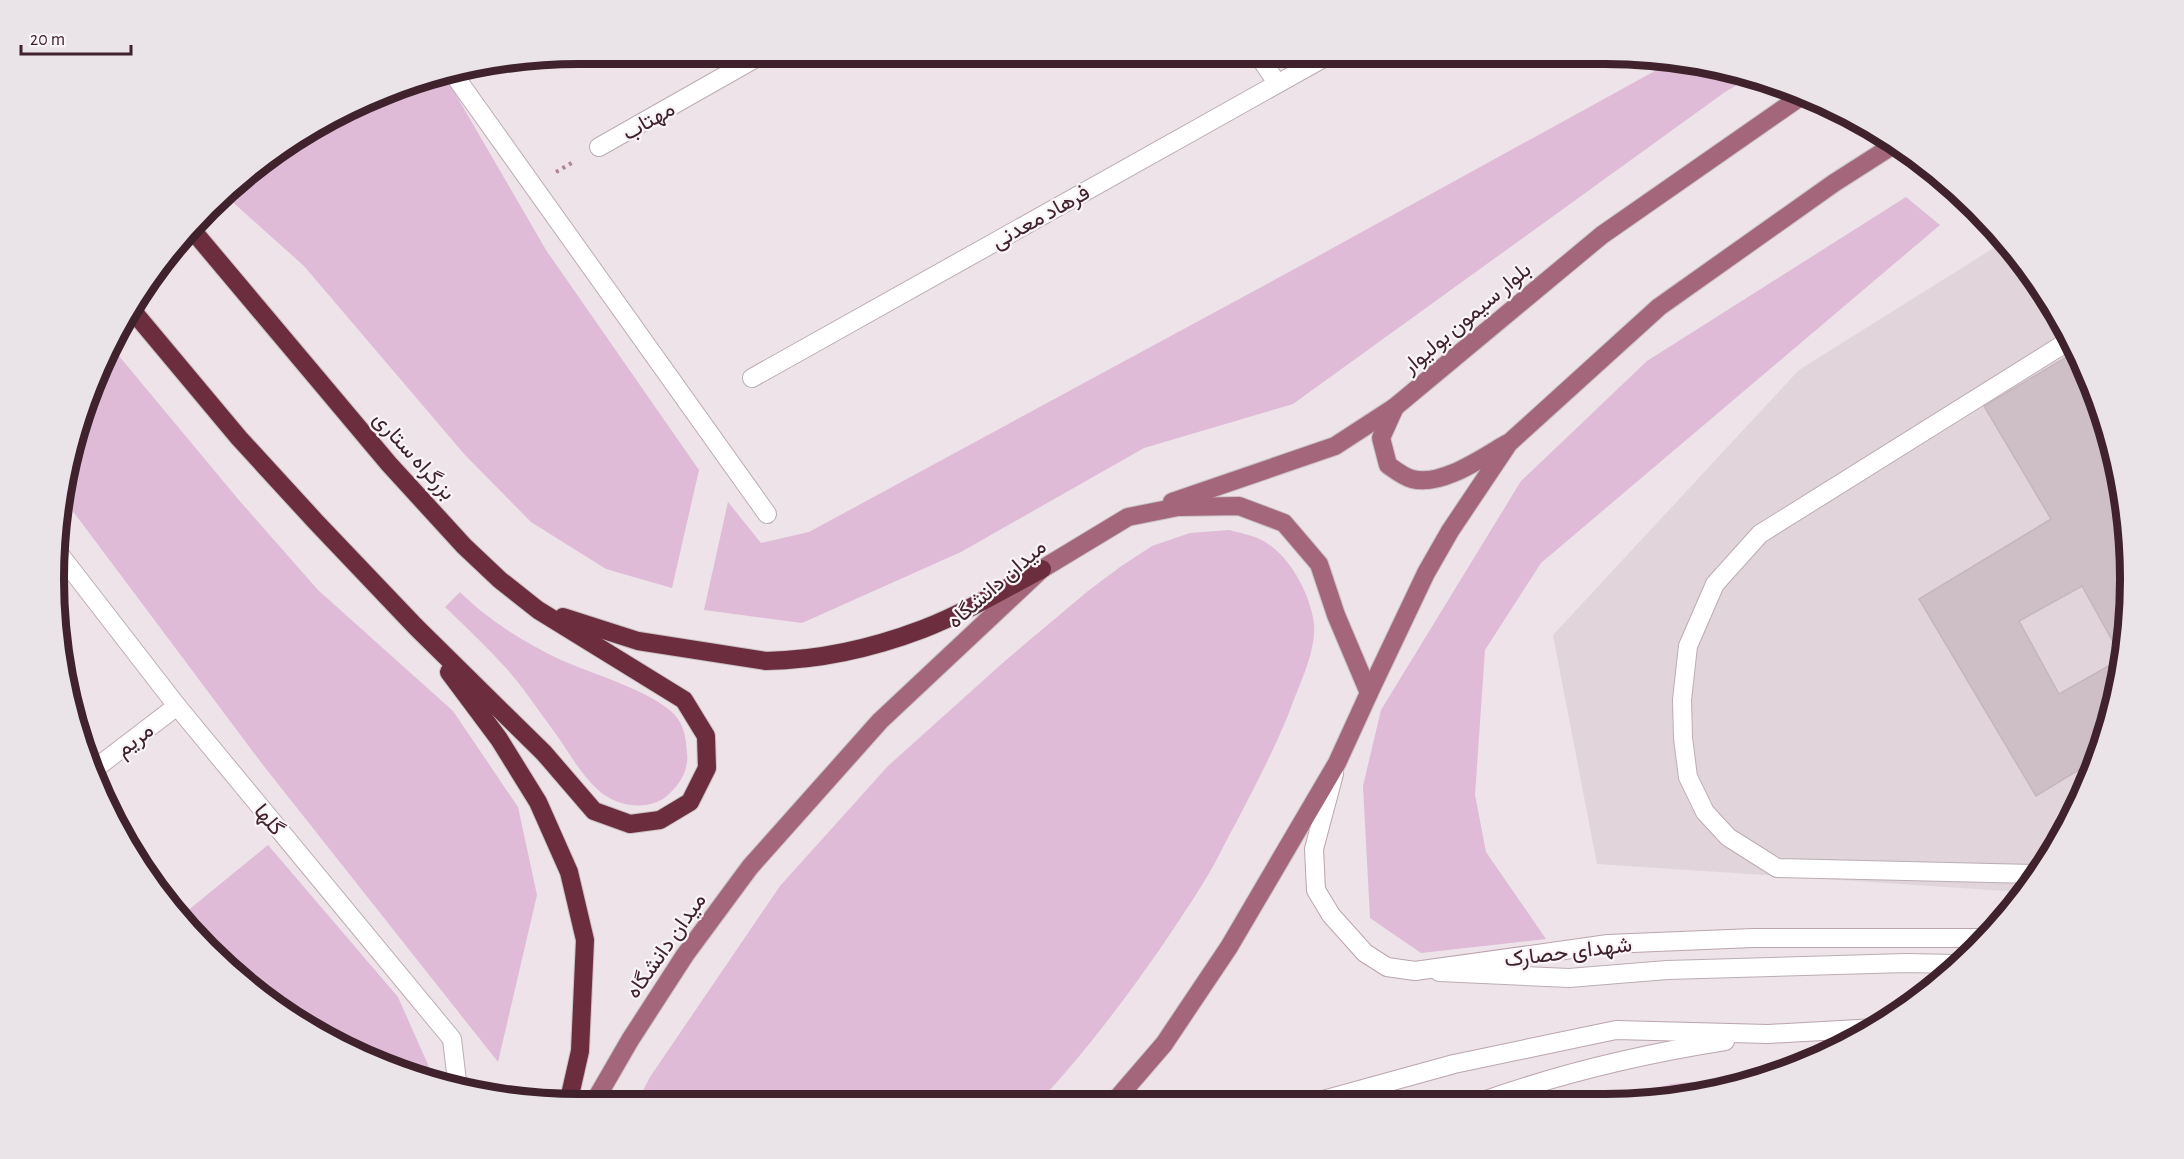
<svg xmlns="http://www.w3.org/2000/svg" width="2184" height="1159" font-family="'Alegreya Sans',Vazirmatn,sans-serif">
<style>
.built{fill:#e1d4da}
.green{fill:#dfbbd8}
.building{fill:#cebfc7;stroke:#c7b5be;stroke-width:1.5}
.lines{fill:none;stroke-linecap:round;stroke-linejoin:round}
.lane-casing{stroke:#bcadb3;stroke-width:20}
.street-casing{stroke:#bcadb3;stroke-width:20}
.secondary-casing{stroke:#bca4ae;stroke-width:20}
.primary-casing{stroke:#c9c1c4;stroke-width:20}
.highway-casing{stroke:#c9c1c4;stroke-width:20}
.path{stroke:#b28395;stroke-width:4;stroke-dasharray:3 4.5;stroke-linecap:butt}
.lane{stroke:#fff;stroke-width:18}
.street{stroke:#fff;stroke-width:18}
.secondary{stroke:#fff;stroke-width:18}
.primary{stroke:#a4667a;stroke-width:18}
.highway{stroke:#6c2d3e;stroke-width:18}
.labels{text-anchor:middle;stroke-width:4.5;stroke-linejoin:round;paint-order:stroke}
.street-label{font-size:22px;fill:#3f222c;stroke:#f9f4f7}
.rim{fill:none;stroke:#3f222c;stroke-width:8}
</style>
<rect width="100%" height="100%" fill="#ede3e8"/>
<polygon class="built" points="2005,241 2060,317 2102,411 2126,511 2129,614 2112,716 2076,812 2022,892 1597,864 1553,635 1799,370"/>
<g class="green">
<polygon points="1673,61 1741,72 1752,76 1725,92 1293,404 1144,448 961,552 802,623 704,610 728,502 761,543 809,532 1311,260"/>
<polygon points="445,76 546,250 699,470 672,588 606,569 531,522 465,455 304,266 227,197 259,163 410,82"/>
<polygon points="1906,197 1940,225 1541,563 1485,650 1475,795 1486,852 1546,939 1421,953 1370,918 1363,786 1381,710 1521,481 1647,361"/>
<polygon points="114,350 238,499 318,590 453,711 518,807 537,895 498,1062 263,765 66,502 72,444"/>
<path d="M1229 530C1244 534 1258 536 1271 546 1293 562 1311 597 1314 624 1316 649 1302 679 1293 702 1278 743 1257 782 1237 821 1225 842 1215 865 1202 885 1154 961 1100 1036 1039 1102L636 1104 650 1077 780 886 888 766 1006 660 1088 591 1120 567 1152 546 1190 533Z"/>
<path d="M460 592C488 620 525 643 561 660 590 673 661 694 678 719 685 729 686 741 687 753 689 768 681 783 670 793 653 811 622 808 603 794 581 777 567 748 550 726 536 707 522 686 506 668 487 647 466 627 445 607Z"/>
<polygon points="268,845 398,997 437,1085 347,1051 208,951 180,917"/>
<polygon points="1770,1075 1673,1100 1615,1101 1671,1084"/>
</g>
<polygon class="building" points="2075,352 2102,411 2126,511 2129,614 2122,658 2082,586 2019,621 2059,694 2121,659 2112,716 2095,760 2036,796 1919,599 2051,519 1984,406"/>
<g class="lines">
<g class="lane-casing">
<g id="lane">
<polyline points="2034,874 1777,868 1728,837 1705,812 1688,777 1683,738 1682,700 1688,646 1715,584 1760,534 2070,340"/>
<polyline points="1439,972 1569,978 1667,970 1906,963 1956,964"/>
</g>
</g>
<g class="street-casing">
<g id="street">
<polyline points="1258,55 1277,83"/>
<polyline points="454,75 767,514"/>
<polyline points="599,147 763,54"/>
<polyline points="752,378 1329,55"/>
<polyline points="61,556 177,706 452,1039 458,1090"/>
<polyline points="92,771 177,706"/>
</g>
</g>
<g class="secondary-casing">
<g id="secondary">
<polyline points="1334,774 1314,849 1316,890 1331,915 1365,953 1387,967 1415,971 1608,944 1753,938 1986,938"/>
<path d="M1483 1101C1562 1073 1642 1054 1725 1041"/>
<polyline points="1316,1102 1454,1064 1616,1030 1768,1034 1876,1028"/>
</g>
</g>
<g class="primary-casing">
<g id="primary">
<path d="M1395 407 1381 438 1388 465C1395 470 1404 477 1412 479 1441 487 1482 458 1506 444"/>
<polyline points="1172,502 1335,446 1395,407 1602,235 1803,95"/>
<polyline points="1369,693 1426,573 1450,531 1509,443 1659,307 1834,183 1895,144"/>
<polyline points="593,1104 630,1040 685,955 750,867 880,721 1042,569 1128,517 1178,507 1239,506 1284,523 1319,564 1336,615 1369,693 1337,763 1229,947 1164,1044 1114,1102"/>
</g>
</g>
<g class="highway-casing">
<g id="highway">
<polyline points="132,310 239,438 316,522 416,627 544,753 594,811 630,824 660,820 690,802 707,768 706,736 684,700 538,610 500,580 464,546 389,464 194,232"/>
<path d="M563 617 638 641 766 661C819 660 873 648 923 629 964 613 1003 590 1042 569"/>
<polyline points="449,672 499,739 538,802 569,872 585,940 580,1051 568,1104"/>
</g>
</g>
<polyline class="path" points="556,172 575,161"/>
<use href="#lane" class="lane"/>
<use href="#street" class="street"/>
<use href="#secondary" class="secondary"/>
<use href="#primary" class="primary"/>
<use href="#highway" class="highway"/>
</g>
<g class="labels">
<g class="street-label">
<text transform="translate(648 120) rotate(-30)" y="8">مهتاب</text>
<text transform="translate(1040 216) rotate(-29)" y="8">فرهاد معدنی</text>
<text transform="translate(1466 317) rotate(-40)" y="8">بلوار سیمون بولیوار</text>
<text transform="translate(415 455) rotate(48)" y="8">بزرگراه ستاری</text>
<text transform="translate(996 583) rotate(-41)" y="8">میدان دانشگاه</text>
<text transform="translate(134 739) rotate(-38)" y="8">مریم</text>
<text transform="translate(270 819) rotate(50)" y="8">گلها</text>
<text transform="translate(665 945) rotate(-55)" y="8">میدان دانشگاه</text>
<text transform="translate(1568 951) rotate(-7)" y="8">شهدای حصارک</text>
</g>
</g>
<path d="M0 0H2184V1159H0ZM579 64H1605A515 515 0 0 1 2120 579V579A515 515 0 0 1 1605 1094H579A515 515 0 0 1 64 579V579A515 515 0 0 1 579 64Z" fill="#eae3e7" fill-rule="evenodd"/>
<path class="rim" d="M579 64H1605A515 515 0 0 1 2120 579V579A515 515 0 0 1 1605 1094H579A515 515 0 0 1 64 579V579A515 515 0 0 1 579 64Z"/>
<path d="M21 45v9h110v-9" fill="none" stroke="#3f222c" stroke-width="3"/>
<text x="30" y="45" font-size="18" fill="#3f222c" stroke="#f9f4f7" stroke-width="4.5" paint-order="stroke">20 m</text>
</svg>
